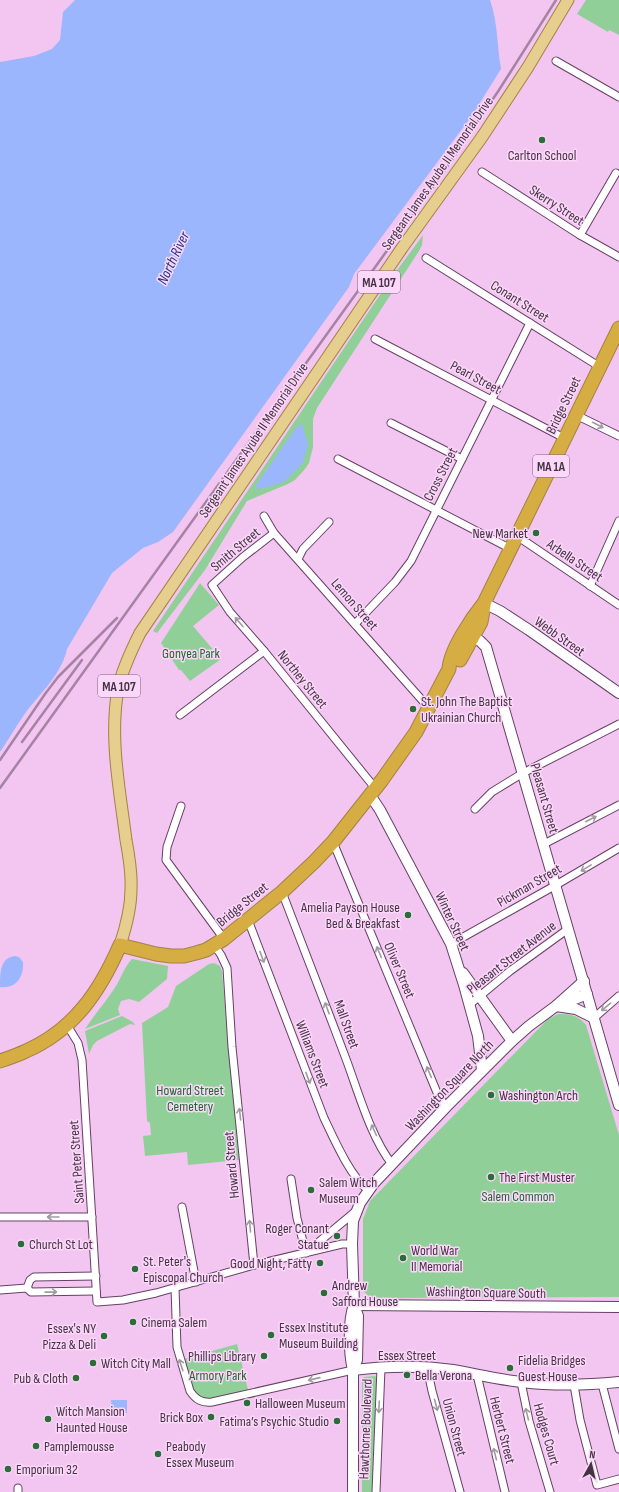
<svg xmlns="http://www.w3.org/2000/svg" width="619" height="1492" font-family="'Sofia Sans Condensed',sans-serif">
<style>
.green{fill:#90d098}
.water{fill:#9bb6fd}
.lines{fill:none;stroke-linecap:round;stroke-linejoin:round}
.street-casing{stroke:#664065;stroke-width:9}
.secondary-casing{stroke:#664065;stroke-width:12}
.primary-casing{stroke:#a38243;stroke-width:13}
.highway-casing{stroke:#a38243;stroke-width:15}
.street{stroke:#fff;stroke-width:7}
.secondary{stroke:#fff;stroke-width:10}
.primary{stroke:#e6ce8e;stroke-width:11}
.highway{stroke:#d6ad42;stroke-width:13}
.rail{stroke:#a483a3;stroke-width:2.5}
.oneway{stroke:#a299a2}
.poi-dot{fill:#2b6d38;stroke:#fbd7f9;stroke-width:1.5}
.labels{text-anchor:middle;stroke-width:3;stroke-linejoin:round;paint-order:stroke}
.shield{fill:#fbd7f9;stroke:#7c647a;stroke-width:1}
.shield-label{font-size:13px;font-weight:bold;fill:#453344}
.poi-label{font-size:14px;fill:#453344;stroke:#fbd7f9;text-anchor:start}
.street-label{font-size:14px;fill:#453344;stroke:#fbd7f9}
.park-label{font-size:14px;fill:#216630;stroke:#fbd7f9}
.water-label{font-size:15px;font-style:italic;fill:#213787;stroke:#fbd7f9}
</style>
<rect width="100%" height="100%" fill="#f3c6f1"/>
<g class="green">
<polygon points="586,0 619,0 619,35 609,30 608,32 577,14"/>
<polygon points="423,235 422,245 419,251 317,408 313,419 313,447 309,463 305,469 295,480 288,484 247,501 205,570 157,633 153,631 392,277"/>
<polygon points="200,583 219,605 193,626 221,659 190,681 181,670 179,670 161,643"/>
<path d="M132 959 168 966 167 979 139 1002 129 999 121 1001 118 1009 120 1015 85 1029C94 1015 105 1003 114 989 121 979 124 967 132 959Z"/>
<polygon points="214,963 220,966 222,971 239,1160 188,1165 187,1152 145,1156 143,1136 151,1135 150,1123 147,1121 142,1023 168,1007 176,986 209,964"/>
<path d="M558 1014C572 1014 577 1015 586 1025L619 1135V1297L371 1298 363 1291V1219L370 1201 548 1019Z"/>
<polygon points="122,1016 133,1022 135,1025 130,1024 97,1041 93,1045 89,1054 85,1031"/>
<polygon points="237,1344 249,1394 232,1398 197,1400 180,1360"/>
<polygon points="375,1376 377,1378 372,1492 362,1492 362,1380 364,1377"/>
</g>
<g class="water">
<path d="M75 0H490C498 23 497 46 501 69L471 117 354 274 349 287 173 532 158 542 143 548 112 573 67 649C61 677 37 695 22 718 14 729 8 741 0 752V62L34 56 52 49 60 40 63 12Z"/>
<polygon points="298,425 302,425 308,444 303,463 284,482 264,488 257,489 255,487"/>
<path d="M15 956 19 957 23 962C24 977 16 989 0 987 0 972 0 958 15 956Z"/>
<polygon points="111,1400 127,1400 127,1413 112,1414"/>
</g>
<g class="lines">
<g class="street-casing">
<g id="street">
<polyline points="556,61 619,97"/>
<polyline points="482,172 580,235 619,257"/>
<polyline points="580,235 616,173"/>
<polyline points="426,258 600,367"/>
<polyline points="375,339 564,438"/>
<polyline points="576,415 619,436"/>
<polyline points="391,423 462,459"/>
<polyline points="338,459 511,549"/>
<polyline points="264,516 274,533 429,708"/>
<polyline points="274,533 243,557 212,585 230,612 264,651 375,788"/>
<polyline points="517,536 619,605"/>
<polyline points="298,559 303,549 329,522"/>
<polyline points="590,586 619,521"/>
<polyline points="355,624 395,582 411,561 530,323"/>
<polyline points="180,715 264,651"/>
<polyline points="181,806 167,847 166,860 224,939"/>
<polyline points="475,809 492,792 523,773 619,724"/>
<polyline points="333,842 438,1095 446,1107"/>
<polyline points="544,844 619,805"/>
<path d="M282 892C303 947 325 1003 346 1059 358 1091 371 1138 392 1164"/>
<path d="M248 920 324 1118C334 1139 350 1176 368 1190"/>
<polyline points="451,944 556,885 619,848"/>
<polyline points="214,945 221,955 227,968 232,1047 254,1265"/>
<polyline points="469,1005 510,971 568,929"/>
<polyline points="594,1018 619,996"/>
<polyline points="67,1025 78,1043 82,1060 97,1302 123,1300 156,1293 254,1265 342,1244 352,1244"/>
<polyline points="291,1179 297,1218 306,1253"/>
<polyline points="182,1207 196,1282"/>
<polyline points="0,1217 92,1217"/>
<polyline points="308,1251 356,1211"/>
<polyline points="27,1288 30,1280 34,1277 96,1276"/>
<path d="M175 1288 177 1347 190 1391C196 1400 202 1403 212 1402L353 1370"/>
<polyline points="0,1290 27,1288 31,1292 96,1291"/>
<polyline points="427,1367 432,1391 460,1492"/>
<polyline points="477,1375 505,1492"/>
<polyline points="521,1382 529,1421 550,1492"/>
<polyline points="602,1384 619,1449"/>
<polyline points="574,1385 580,1420 597,1485 619,1479"/>
<polyline points="18,1488 18,1492"/>
<polyline points="376,1492 381,1368"/>
</g>
</g>
<g class="secondary-casing">
<g id="secondary">
<polyline points="484,603 500,611 529,630 619,693"/>
<polyline points="467,634 480,641 486,647 619,1105"/>
<polyline points="370,795 380,810 451,944 464,985 478,1036 482,1070"/>
<polyline points="463,973 512,1041"/>
<polyline points="560,1005 587,994"/>
<polyline points="556,1006 576,1009 594,1018"/>
<polyline points="354,1305 619,1307"/>
<path d="M353 1370C386 1366 420 1365 453 1370 476 1374 499 1380 522 1382 554 1386 587 1385 619 1382"/>
<polyline points="353,1370 357,1360 358,1316 354,1305"/>
<path d="M353 1492V1370C349 1354 348 1320 354 1305L352 1244 353 1221 360 1203 374 1183 446 1107 512 1041 529 1026 556 1006 584 981"/>
</g>
</g>
<g class="primary-casing">
<path id="primary" d="M120 945C126 927 131 908 131 889 132 873 129 856 126 840 120 791 109 739 118 689 122 670 131 651 140 633L402 248 482 137 528 67 568 0"/>
</g>
<g class="highway-casing">
<g id="highway">
<polyline points="460,660 481,622 484,605"/>
<path d="M0 1061C9 1058 18 1055 26 1051 74 1030 100 991 120 945L156 954 171 956H184L196 953 206 950 224 939 282 892 314 862 333 842 382 780 416 732 449 669C450 650 472 618 484 603L619 328"/>
</g>
</g>
<use href="#street" class="street"/>
<use href="#secondary" class="secondary"/>
<use href="#primary" class="primary"/>
<use href="#highway" class="highway"/>
<g class="rail">
<polyline points="22,742 82,660"/>
<polyline points="0,760 45,694 58,677 117,618"/>
<polyline points="0,788 440,177 499,90 556,0"/>
</g>
</g>
<defs><path id="oneway-shaft" d="M-6 0H5M1.5-3L5.5 0L1.5 3" fill="none" stroke-width="1.6" stroke-linecap="round" stroke-linejoin="round"/></defs>
<g class="oneway">
<use href="#oneway-shaft" transform="translate(598 425) rotate(27)"/>
<use href="#oneway-shaft" transform="translate(239 622) rotate(-131)"/>
<use href="#oneway-shaft" transform="translate(591 819) rotate(-27)"/>
<use href="#oneway-shaft" transform="translate(586 868) rotate(149)"/>
<use href="#oneway-shaft" transform="translate(379 952) rotate(-113)"/>
<use href="#oneway-shaft" transform="translate(262 957) rotate(69)"/>
<use href="#oneway-shaft" transform="translate(606 1007) rotate(140)"/>
<use href="#oneway-shaft" transform="translate(327 1008) rotate(-110)"/>
<use href="#oneway-shaft" transform="translate(429 1072) rotate(-113)"/>
<use href="#oneway-shaft" transform="translate(308 1078) rotate(69)"/>
<use href="#oneway-shaft" transform="translate(240 1114) rotate(-96)"/>
<use href="#oneway-shaft" transform="translate(374 1130) rotate(-114)"/>
<use href="#oneway-shaft" transform="translate(53 1217) rotate(-180)"/>
<use href="#oneway-shaft" transform="translate(250 1226) rotate(-95)"/>
<use href="#oneway-shaft" transform="translate(51 1292) rotate(-1)"/>
<use href="#oneway-shaft" transform="translate(181 1365) rotate(-108)"/>
<use href="#oneway-shaft" transform="translate(314 1379) rotate(167)"/>
<use href="#oneway-shaft" transform="translate(436 1405) rotate(75)"/>
<use href="#oneway-shaft" transform="translate(379 1407) rotate(92)"/>
<use href="#oneway-shaft" transform="translate(527 1414) rotate(-104)"/>
<use href="#oneway-shaft" transform="translate(495 1454) rotate(-104)"/>
</g>
<g class="poi-dot">
<circle cx="542" cy="140" r="4"/>
<circle cx="536" cy="533" r="4"/>
<circle cx="413" cy="709" r="4"/>
<circle cx="408" cy="915" r="4"/>
<circle cx="491" cy="1095" r="4"/>
<circle cx="491" cy="1177" r="4"/>
<circle cx="311" cy="1190" r="4"/>
<circle cx="337" cy="1236" r="4"/>
<circle cx="21" cy="1244" r="4"/>
<circle cx="403" cy="1258" r="4"/>
<circle cx="320" cy="1263" r="4"/>
<circle cx="135" cy="1269" r="4"/>
<circle cx="324" cy="1293" r="4"/>
<circle cx="133" cy="1322" r="4"/>
<circle cx="271" cy="1335" r="4"/>
<circle cx="104" cy="1336" r="4"/>
<circle cx="264" cy="1356" r="4"/>
<circle cx="93" cy="1363" r="4"/>
<circle cx="510" cy="1368" r="4"/>
<circle cx="407" cy="1375" r="4"/>
<circle cx="76" cy="1378" r="4"/>
<circle cx="247" cy="1403" r="4"/>
<circle cx="211" cy="1417" r="4"/>
<circle cx="48" cy="1419" r="4"/>
<circle cx="337" cy="1421" r="4"/>
<circle cx="36" cy="1446" r="4"/>
<circle cx="158" cy="1454" r="4"/>
<circle cx="8" cy="1469" r="4"/>
</g>
<g class="labels">
<g class="shield">
<rect x="358" y="271" width="42" height="22" rx="3"/>
<rect x="533" y="455" width="36" height="22" rx="3"/>
<rect x="98" y="675" width="42" height="22" rx="3"/>
</g>
<g class="shield-label">
<text x="379" y="287">MA 107</text>
<text x="551" y="471">MA 1A</text>
<text x="119" y="691">MA 107</text>
</g>
<g class="poi-label">
<text x="542" y="160" text-anchor="middle">Carlton School</text>
<text x="528" y="538" text-anchor="end">New Market</text>
<text x="421" y="706">St. John The Baptist<tspan x="421" dy="16">Ukrainian Church</tspan></text>
<text x="400" y="912" text-anchor="end">Amelia Payson House<tspan x="400" dy="16">Bed &amp; Breakfast</tspan></text>
<text x="499" y="1100">Washington Arch</text>
<text x="499" y="1182">The First Muster</text>
<text x="319" y="1187">Salem Witch<tspan x="319" dy="16">Museum</tspan></text>
<text x="329" y="1233" text-anchor="end">Roger Conant<tspan x="329" dy="16">Statue</tspan></text>
<text x="29" y="1249">Church St Lot</text>
<text x="411" y="1255">World War<tspan x="411" dy="16">II Memorial</tspan></text>
<text x="143" y="1266">St. Peter's<tspan x="143" dy="16">Episcopal Church</tspan></text>
<text x="312" y="1268" text-anchor="end">Good Night, Fatty</text>
<text x="332" y="1290">Andrew<tspan x="332" dy="16">Safford House</tspan></text>
<text x="141" y="1327">Cinema Salem</text>
<text x="279" y="1332">Essex Institute<tspan x="279" dy="16">Museum Building</tspan></text>
<text x="96" y="1333" text-anchor="end">Essex's NY<tspan x="96" dy="16">Pizza &amp; Deli</tspan></text>
<text x="256" y="1361" text-anchor="end">Phillips Library</text>
<text x="518" y="1365">Fidelia Bridges<tspan x="518" dy="16">Guest House</tspan></text>
<text x="101" y="1368">Witch City Mall</text>
<text x="415" y="1380">Bella Verona</text>
<text x="68" y="1383" text-anchor="end">Pub &amp; Cloth</text>
<text x="255" y="1408">Halloween Museum</text>
<text x="56" y="1416">Witch Mansion<tspan x="56" dy="16">Haunted House</tspan></text>
<text x="203" y="1422" text-anchor="end">Brick Box</text>
<text x="329" y="1426" text-anchor="end">Fatima’s Psychic Studio</text>
<text x="44" y="1451">Pamplemousse</text>
<text x="166" y="1451">Peabody<tspan x="166" dy="16">Essex Museum</tspan></text>
<text x="16" y="1474">Emporium 32</text>
</g>
<g class="street-label">
<text transform="translate(437 173) rotate(-55)" y="5">Sergeant James Ayube II Memorial Drive</text>
<text transform="translate(557 205) rotate(33)" y="5">Skerry Street</text>
<text transform="translate(520 301) rotate(32)" y="5">Conant Street</text>
<text transform="translate(476 377) rotate(28)" y="5">Pearl Street</text>
<text transform="translate(563 405) rotate(-64)" y="5">Bridge Street</text>
<text transform="translate(253 440) rotate(-56)" y="5">Sergeant James Ayube II Memorial Drive</text>
<text transform="translate(440 474) rotate(-63)" y="5">Cross Street</text>
<text transform="translate(235 549) rotate(-40)" y="5">Smith Street</text>
<text transform="translate(575 560) rotate(34)" y="5">Arbella Street</text>
<text transform="translate(355 604) rotate(49)" y="5">Lemon Street</text>
<text transform="translate(560 636) rotate(35)" y="5">Webb Street</text>
<text transform="translate(303 679) rotate(51)" y="5">Northey Street</text>
<text transform="translate(545 798) rotate(74)" y="5">Pleasant Street</text>
<text transform="translate(529 885) rotate(-30)" y="5">Pickman Street</text>
<text transform="translate(242 904) rotate(-39)" y="5">Bridge Street</text>
<text transform="translate(453 921) rotate(65)" y="5">Winter Street</text>
<text transform="translate(511 957) rotate(-38)" y="5">Pleasant Street Avenue</text>
<text transform="translate(400 970) rotate(67)" y="5">Oliver Street</text>
<text transform="translate(347 1024) rotate(70)" y="5">Mall Street</text>
<text transform="translate(313 1054) rotate(69)" y="5">Williams Street</text>
<text transform="translate(449 1085) rotate(-46)" y="5">Washington Square North</text>
<text transform="translate(76 1162) rotate(-94)" y="5">Saint Peter Street</text>
<text transform="translate(231 1165) rotate(-95)" y="5">Howard Street</text>
<text transform="translate(486 1292) rotate(1)" y="5">Washington Square South</text>
<text x="407" y="1360">Essex Street</text>
<text transform="translate(455 1427) rotate(75)" y="5">Union Street</text>
<text transform="translate(365 1429) rotate(-88)" y="5">Hawthorne Boulevard</text>
<text transform="translate(503 1430) rotate(76)" y="5">Herbert Street</text>
<text transform="translate(547 1434) rotate(74)" y="5">Hodges Court</text>
</g>
<g class="park-label">
<text x="191" y="658">Gonyea Park</text>
<text x="190" y="1095">Howard Street<tspan x="190" dy="16">Cemetery</tspan></text>
<text x="518" y="1201">Salem Common</text>
<text x="218" y="1380">Armory Park</text>
</g>
<g class="water-label">
<text transform="translate(173 258) rotate(-65)" y="5">North River</text>
</g>
</g>
<g transform="translate(591 1464) rotate(8)" stroke="#fbd7f9" stroke-width="3" paint-order="stroke">
<path d="M0-3L7 15L0 10L-7 15Z" fill="#453344"/>
<text y="-6" font-size="11" font-weight="bold" text-anchor="middle" fill="#453344">N</text>
</g>
</svg>
